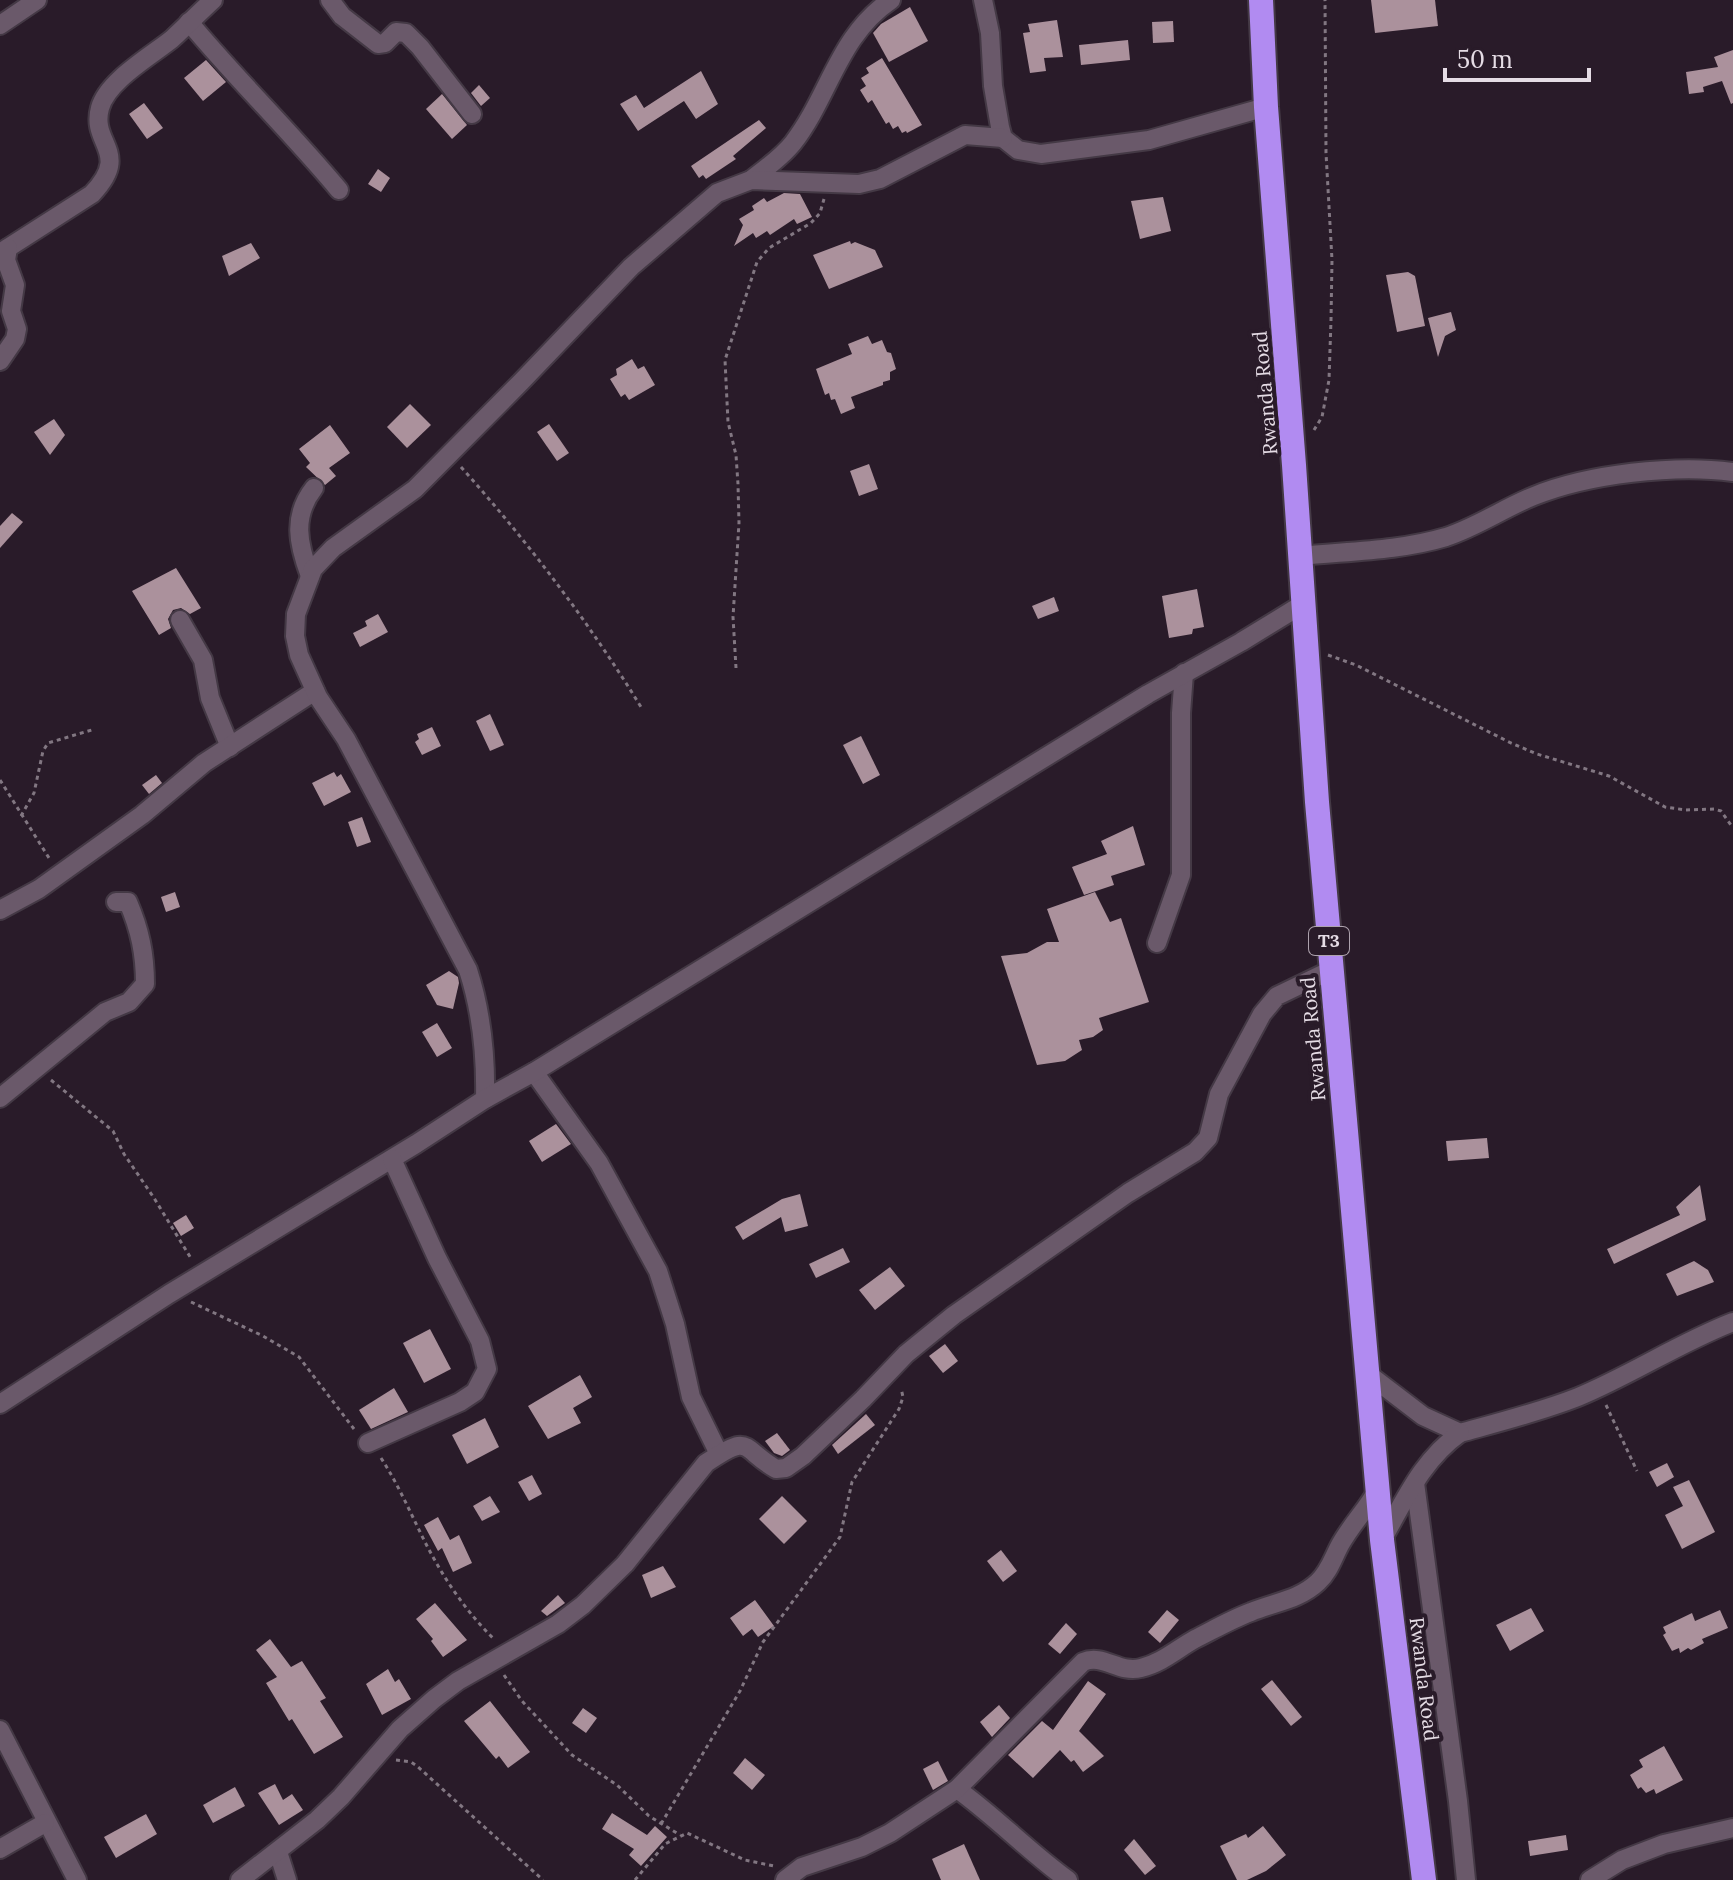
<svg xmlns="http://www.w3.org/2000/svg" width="1733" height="1880" font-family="Lora,serif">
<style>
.building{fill:#ab919c}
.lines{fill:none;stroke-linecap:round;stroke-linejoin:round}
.minor-casing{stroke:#443945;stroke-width:22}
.highway-casing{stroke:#443945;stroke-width:28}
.path{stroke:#827782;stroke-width:3;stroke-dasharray:4 4;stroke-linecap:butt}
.minor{stroke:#6a596a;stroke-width:18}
.highway{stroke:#b18bf1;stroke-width:24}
.labels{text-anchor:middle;stroke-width:8;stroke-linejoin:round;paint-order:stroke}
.shield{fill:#291b29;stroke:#ada2ad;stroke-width:2}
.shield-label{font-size:18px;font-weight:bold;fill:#e5dce5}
.street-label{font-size:20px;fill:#e5dce5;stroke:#291b29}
</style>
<rect width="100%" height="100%" fill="#291b29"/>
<g class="building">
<polygon points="1371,0 1435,0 1438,26 1375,33"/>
<polygon points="910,7 928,41 889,62 873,33 881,24"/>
<polygon points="1057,20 1063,57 1044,58 1046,71 1030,73 1023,33 1030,32 1028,24"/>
<polygon points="1173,21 1174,42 1153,43 1152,22"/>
<polygon points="1128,40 1130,60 1081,65 1079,45"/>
<polygon points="1733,50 1733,103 1731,104 1722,81 1703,87 1704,92 1689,94 1686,72 1718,67 1714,57"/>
<polygon points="882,58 922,125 907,133 906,131 902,133 898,126 893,129 889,122 886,124 872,100 868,103 860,90 866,86 861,78 869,73 866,68"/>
<polygon points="206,60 226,82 203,101 184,78"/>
<polygon points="701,71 718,104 696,119 684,101 638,131 620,104 636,95 644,108"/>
<polygon points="479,85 490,98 481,106 471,93"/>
<polygon points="442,94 467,125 452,139 426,109"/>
<polygon points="144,103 163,128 147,139 129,114"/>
<polygon points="759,120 766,128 733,156 736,159 706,179 703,175 699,178 691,166"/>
<polygon points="378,169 390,178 381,192 368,184"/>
<polygon points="784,193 800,194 812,217 797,224 794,219 770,235 767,231 756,238 753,233 734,246 743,225 739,219 754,210 752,206 764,198 767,202"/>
<polygon points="1163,197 1171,231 1140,239 1131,201"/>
<polygon points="850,241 851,244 855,242 875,250 883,267 829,289 813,255"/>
<polygon points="251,243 260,258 229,276 222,256"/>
<polygon points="1408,272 1415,276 1425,326 1397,332 1386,275"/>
<polygon points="1451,312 1456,330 1445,336 1438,357 1428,318"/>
<polygon points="868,336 872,344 882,340 887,352 891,353 896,369 890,372 890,380 883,382 883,385 851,397 855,408 841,414 835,399 831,400 829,393 825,395 816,369 852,354 848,344"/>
<polygon points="632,359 638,369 644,366 655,385 629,400 625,394 621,397 610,379 617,375 616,369"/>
<polygon points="410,404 431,425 407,448 387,427"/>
<polygon points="54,419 65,435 50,455 34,432"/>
<polygon points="549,424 569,453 557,461 537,432"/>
<polygon points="330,425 350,453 329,468 336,476 325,485 306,467 310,463 299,449"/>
<polygon points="869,464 878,489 859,496 850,471"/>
<polygon points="12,513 23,522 0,548 0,526"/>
<polygon points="176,568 201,608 190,614 181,608 173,610 168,619 171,628 159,635 132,591"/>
<polygon points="1197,589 1204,627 1193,629 1192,634 1169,638 1162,596"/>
<polygon points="1054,597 1059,611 1038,619 1032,606"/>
<polygon points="378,614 388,632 360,647 353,633 367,626 365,621"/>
<polygon points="490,714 504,745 490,751 476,721"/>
<polygon points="432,727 441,746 422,755 415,742 419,739 417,734"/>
<polygon points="861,736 880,775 863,784 843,745"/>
<polygon points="334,772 337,777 341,774 351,792 324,806 312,783"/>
<polygon points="156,775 162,783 149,794 142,785"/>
<polygon points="362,817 371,842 357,847 348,822"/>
<polygon points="1133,826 1145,865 1111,876 1114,885 1084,895 1072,867 1107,854 1101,841"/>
<polygon points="175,892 180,907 166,912 161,897"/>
<polygon points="1095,892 1110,922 1121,918 1149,1002 1099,1018 1103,1030 1093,1037 1079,1040 1082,1050 1065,1061 1037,1065 1001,956 1027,953 1047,942 1059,942 1047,909"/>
<polygon points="449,971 458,977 459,983 453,1009 437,1005 426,985"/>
<polygon points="437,1023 452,1048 437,1057 422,1032"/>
<polygon points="556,1124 571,1144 542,1162 529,1141"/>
<polygon points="1487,1138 1489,1158 1448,1161 1446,1141"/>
<polygon points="1700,1185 1706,1220 1614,1264 1607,1249 1680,1215 1676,1207"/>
<polygon points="800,1194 808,1226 785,1232 781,1217 743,1240 735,1227 782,1199"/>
<polygon points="186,1215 194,1228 181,1236 173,1223"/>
<polygon points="843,1248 850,1262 816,1278 809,1264"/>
<polygon points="1694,1261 1708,1270 1714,1282 1677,1296 1666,1274"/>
<polygon points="890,1267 905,1286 875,1310 859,1290"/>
<polygon points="430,1329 451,1369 424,1383 403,1343"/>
<polygon points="945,1344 958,1361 943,1373 929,1356"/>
<polygon points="580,1375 592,1397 573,1408 581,1423 548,1439 528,1406"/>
<polygon points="394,1388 408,1412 371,1429 359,1410"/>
<polygon points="866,1414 875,1425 838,1454 832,1445"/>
<polygon points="485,1418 499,1447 467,1464 452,1435"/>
<polygon points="777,1433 790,1450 782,1456 774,1453 765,1441"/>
<polygon points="1667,1463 1674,1477 1657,1487 1649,1472"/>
<polygon points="532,1475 542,1494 529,1501 518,1482"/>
<polygon points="1689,1480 1715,1532 1682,1549 1665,1515 1683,1506 1673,1487"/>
<polygon points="490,1496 500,1512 482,1521 473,1506"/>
<polygon points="782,1496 807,1521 784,1544 759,1519"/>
<polygon points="438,1517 450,1540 459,1535 472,1563 453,1572 442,1548 438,1551 424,1525"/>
<polygon points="1001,1550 1017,1571 1003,1582 987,1561"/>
<polygon points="663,1566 676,1587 651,1598 642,1575"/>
<polygon points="558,1595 565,1603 547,1616 541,1611"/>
<polygon points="755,1600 774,1626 758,1637 752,1629 743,1636 730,1618"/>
<polygon points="435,1603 467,1640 443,1657 431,1641 433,1639 416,1619"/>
<polygon points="1531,1608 1544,1631 1510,1651 1496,1625"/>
<polygon points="1167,1610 1179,1620 1160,1643 1148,1632"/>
<polygon points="1720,1610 1728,1628 1702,1639 1704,1643 1691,1650 1688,1648 1680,1653 1679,1648 1672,1651 1663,1635 1666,1633 1663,1627 1692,1613 1695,1621"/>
<polygon points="1066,1623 1077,1634 1060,1654 1048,1644"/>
<polygon points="270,1639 291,1667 302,1661 326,1698 320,1701 343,1737 314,1754 292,1719 289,1721 266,1683 277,1677 256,1650"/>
<polygon points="388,1669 395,1682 399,1679 411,1699 382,1715 366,1684"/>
<polygon points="1272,1680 1302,1717 1291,1726 1261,1689"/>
<polygon points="1088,1681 1106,1694 1079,1731 1104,1756 1083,1772 1074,1760 1071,1762 1060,1750 1033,1778 1008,1755 1042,1721 1053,1730"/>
<polygon points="490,1701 530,1752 508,1768 499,1756 496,1759 464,1721"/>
<polygon points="999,1705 1010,1718 992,1737 980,1722"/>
<polygon points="583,1708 597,1718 586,1733 572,1723"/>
<polygon points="1664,1746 1683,1780 1656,1794 1654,1789 1646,1793 1641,1787 1638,1789 1630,1775 1643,1767 1639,1760"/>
<polygon points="745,1758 765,1775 752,1790 733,1773"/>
<polygon points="938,1761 948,1781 933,1790 923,1769"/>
<polygon points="275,1784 283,1800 292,1794 303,1810 279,1825 258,1793"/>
<polygon points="235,1787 245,1806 213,1823 203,1805"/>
<polygon points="612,1813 647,1835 655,1826 667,1837 641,1866 629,1855 634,1849 602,1829"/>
<polygon points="146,1814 157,1834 116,1858 104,1837"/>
<polygon points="1263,1826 1286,1855 1266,1871 1247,1880 1237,1880 1220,1846 1246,1834 1248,1838"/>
<polygon points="1566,1835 1568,1850 1530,1856 1528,1841"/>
<polygon points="1134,1839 1156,1866 1145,1875 1124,1850"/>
<polygon points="964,1844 980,1880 941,1880 932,1859"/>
</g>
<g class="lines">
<g class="minor-casing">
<g id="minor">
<polyline points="330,0 342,16 378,44 385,43 396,32 406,33 420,47 472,114"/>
<polyline points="983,0 990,33 993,86 1000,127 1003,138 1018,150 1041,154 1149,140 1266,107"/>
<path d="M189 22C237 80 291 132 339 190"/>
<polyline points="0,25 37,0"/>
<path d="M751 180C766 168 781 158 793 143 830 95 838 36 891 0"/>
<path d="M0 253 92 194C132 152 90 144 100 108 107 81 151 56 172 39 186 26 199 13 213 0"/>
<polyline points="0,361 15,339 17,329 11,311 15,285 6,260 8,248"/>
<path d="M1300 556C1349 551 1399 551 1446 537 1477 527 1504 508 1534 496 1588 474 1675 464 1733 472"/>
<path d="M310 576C298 544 292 516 314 488"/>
<polyline points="180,620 203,660 210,698 230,747"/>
<polyline points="0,910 39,889 142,815 204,763 315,691"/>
<polyline points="1157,943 1181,875 1181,713 1184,673"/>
<polyline points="534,1072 599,1163 658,1271 675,1324 691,1397 719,1454"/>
<path d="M0 1098 105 1012 129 1002 145 984C145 954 140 930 128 902H116"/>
<path d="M485 1099C486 1055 482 1013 468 970L346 739 318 697 299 655 295 636 296 614 313 569 333 548 415 489 521 382 631 267 717 193 751 180 859 184 880 179 965 135 1003 138"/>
<path d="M1368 1374 1423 1416 1460 1433C1500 1422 1540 1412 1578 1397 1631 1375 1679 1343 1733 1322"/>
<polyline points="0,1404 169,1294 416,1144 485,1099 534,1072 1148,694 1241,642 1303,604"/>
<polyline points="368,1443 460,1402 475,1392 487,1369 480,1341 437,1258 392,1159"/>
<polyline points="1415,1483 1458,1801 1466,1880"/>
<path d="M1382 1540C1405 1500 1422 1460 1460 1433"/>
<polyline points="0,1730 77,1880"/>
<path d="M957 1789C996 1817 1029 1852 1068 1880"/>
<polyline points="0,1849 45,1823"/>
<polyline points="278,1852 287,1880"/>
<path d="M240 1880 317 1820 341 1797 400 1729 434 1699 458 1681 558 1624 583 1605 625 1564 706 1463C752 1432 740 1448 776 1469L786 1468 803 1456 863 1399 906 1354 954 1315 1128 1193 1195 1152 1208 1138 1219 1094 1262 1014 1277 996 1331 970"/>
<path d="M785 1880 802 1867 862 1847 890 1833 957 1789 1083 1662C1103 1653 1119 1674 1141 1668 1162 1663 1177 1649 1195 1639 1213 1630 1232 1619 1251 1612 1275 1602 1299 1600 1318 1582 1329 1572 1333 1558 1340 1545 1351 1525 1367 1509 1378 1489"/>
<polyline points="1590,1880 1622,1860 1664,1844 1733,1828"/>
</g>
</g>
<g class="highway-casing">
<polyline id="highway" points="1261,0 1266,107 1294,465 1317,802 1382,1540 1424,1880"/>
</g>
<g class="path">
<polyline points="1314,430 1322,417 1329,380 1331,320 1332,260 1326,153 1325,0"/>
<path d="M461 467C528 542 588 621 641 707"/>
<polyline points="1328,655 1356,665 1511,743 1537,754 1609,776 1665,807 1686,810 1714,809 1721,811 1733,828"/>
<polyline points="736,668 733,617 739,523 738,484 736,455 728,422 725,360 757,262 769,248 811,223 820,213 824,199"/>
<polyline points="0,780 49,858"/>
<polyline points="21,816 34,793 43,751 48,743 95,729"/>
<polyline points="51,1080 113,1131 124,1154 154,1198 192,1260"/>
<polyline points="191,1302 263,1336 299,1357 354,1429"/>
<polyline points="1606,1405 1637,1471"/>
<path d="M381 1458C398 1484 410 1512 424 1540 442 1576 466 1612 495 1640"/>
<polyline points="504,1675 522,1701 572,1755 617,1785 649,1816 680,1835"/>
<polyline points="396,1760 411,1762 417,1766 543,1880"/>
<polyline points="661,1824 740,1691 763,1642 840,1537 852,1482 899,1409 903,1397 901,1388"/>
<polyline points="635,1880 665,1844 687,1833 745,1860 774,1866"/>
</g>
<use href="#minor" class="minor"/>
<use href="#highway" class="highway"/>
</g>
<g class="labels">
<rect class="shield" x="1309" y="927" width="40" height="28" rx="6"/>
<g class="shield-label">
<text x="1329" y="947">T3</text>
</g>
<g class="street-label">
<text transform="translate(1265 393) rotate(-95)" y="7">Rwanda Road</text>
<text transform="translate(1313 1039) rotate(-95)" y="7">Rwanda Road</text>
<text transform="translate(1424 1679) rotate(83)" y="7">Rwanda Road</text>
</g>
</g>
<path d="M1445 68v12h144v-12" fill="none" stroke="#e5dce5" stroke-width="4"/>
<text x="1457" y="68" font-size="24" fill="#e5dce5" stroke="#291b29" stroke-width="6" paint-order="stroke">50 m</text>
</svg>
